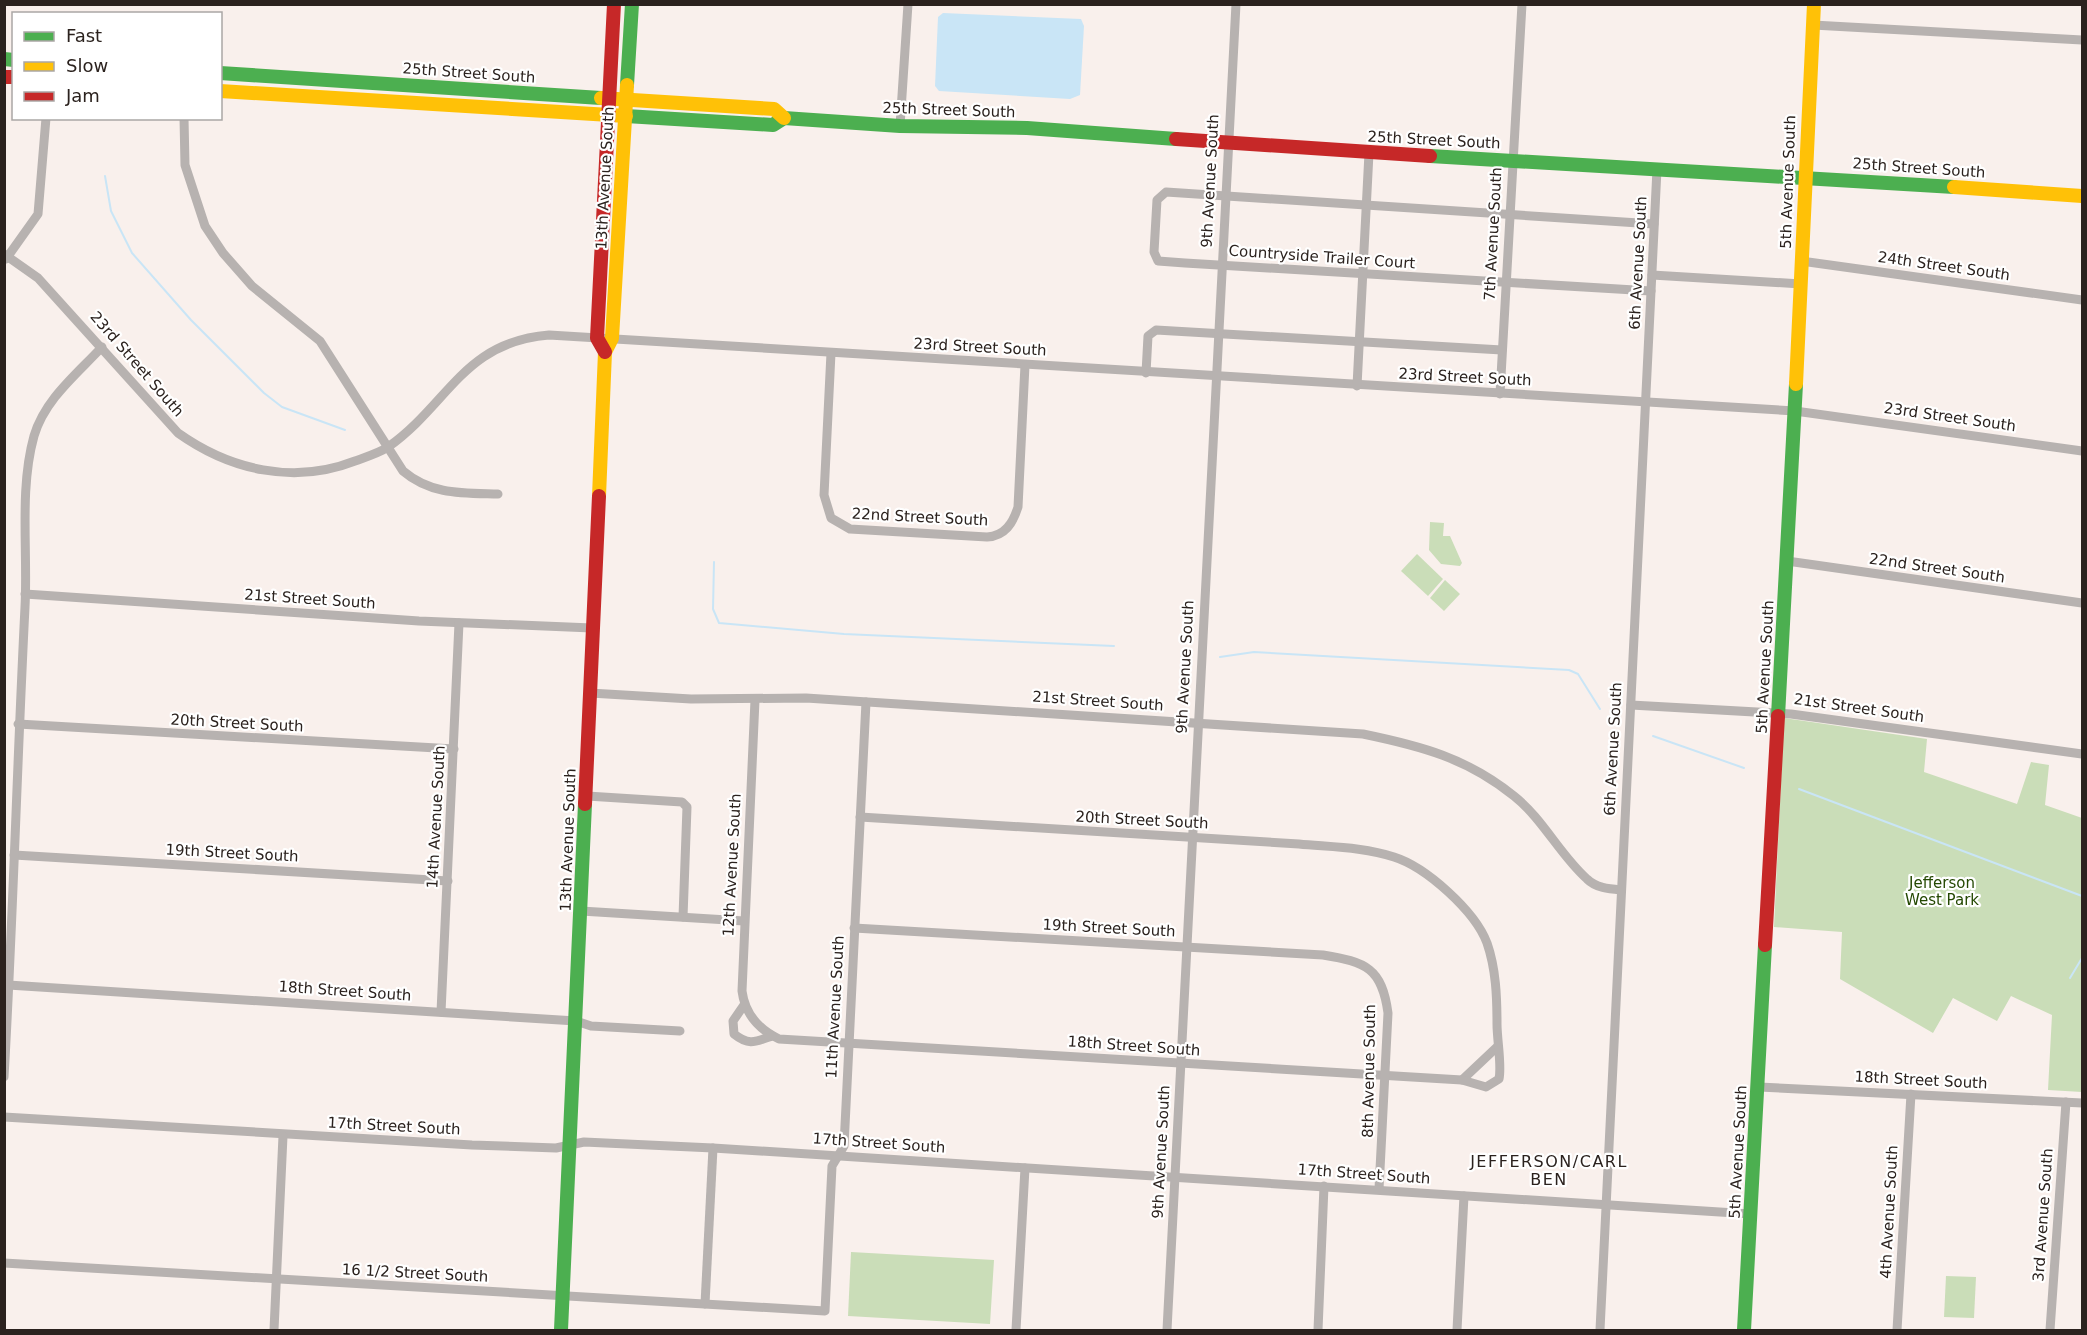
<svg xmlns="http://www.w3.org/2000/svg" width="2087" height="1335" font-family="'DejaVu Sans',sans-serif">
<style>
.green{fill:#caddb8}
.water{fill:#c9e5f6}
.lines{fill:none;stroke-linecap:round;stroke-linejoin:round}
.stream{stroke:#c9e5f6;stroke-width:2}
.street{stroke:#b7b2b0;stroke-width:9}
.fast{stroke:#4caf50;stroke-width:14}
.slow{stroke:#ffc107;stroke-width:14}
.jam{stroke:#c62828;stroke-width:14}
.labels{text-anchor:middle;stroke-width:4.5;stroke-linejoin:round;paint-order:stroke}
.street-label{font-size:15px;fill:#2b221e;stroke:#fff}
.park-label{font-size:15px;fill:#244802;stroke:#fff}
.neighbourhood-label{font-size:16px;letter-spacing:1.5px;fill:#2b221e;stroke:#fff}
</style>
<rect width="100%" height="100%" fill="#f9f0ec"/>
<g class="green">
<polygon points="1430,522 1444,523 1443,536 1450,536 1462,563 1460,566 1441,564 1429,550"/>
<polygon points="1417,554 1443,579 1428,596 1401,571"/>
<polygon points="1445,580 1460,594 1444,611 1430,598"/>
<polygon points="1784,718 1927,739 1924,772 2017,804 2031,762 2049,765 2045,805 2082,818 2082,1092 2048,1090 2052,1015 2011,996 1997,1021 1953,998 1933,1033 1840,979 1842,932 1774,927"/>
<polygon points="851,1252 994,1260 990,1324 848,1316"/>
<polygon points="1946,1276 1976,1277 1974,1318 1944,1317"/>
</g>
<polygon class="water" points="943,13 1081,19 1084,26 1080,95 1070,99 939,91 935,86 938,17"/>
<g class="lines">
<g class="stream">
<polyline points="105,176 111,211 132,253 191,320 264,393 282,407 345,430"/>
<polyline points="714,562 713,609 719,623 844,634 1114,646"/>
<polyline points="1220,657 1254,652 1569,670 1578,674 1600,709"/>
<polyline points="1653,736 1744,768"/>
<polyline points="1799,789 2082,896"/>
<polyline points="2070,978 2082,958"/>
</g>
<g class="street">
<polyline points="1813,25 2082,40"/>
<path d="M184 118 185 165 205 226 223 253 252 286 320 341 403 471C431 495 463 493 498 494"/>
<polyline points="900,126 908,4"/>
<path d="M4 254 38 278 178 433C230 470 294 485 355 461 366 457 379 453 388 447 449 404 463 342 549 335L1795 411 2082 451"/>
<polyline points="6,259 38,214 46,118"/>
<polyline points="1801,261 2082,300"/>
<polyline points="1652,275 1801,284"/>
<polyline points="1651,291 1185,263 1158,261 1154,252 1157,200 1166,192 1654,224"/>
<path d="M831 353 824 495 831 518 850 529 987 537C1005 536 1013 523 1018 507L1025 365"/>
<polyline points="1146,373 1148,336 1156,330 1502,350"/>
<polyline points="1357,386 1369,153"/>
<polyline points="1500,394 1522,4"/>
<polyline points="1787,561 2082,603"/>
<polyline points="25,594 419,621 592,628"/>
<path d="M590 693 691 699 806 698 1363 734C1421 746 1467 758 1514 796 1543 819 1560 855 1587 879 1596 888 1609 889 1621 890"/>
<path d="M755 700 742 991C745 1014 758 1029 779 1039L1462 1080 1497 1047"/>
<polyline points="1631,705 1791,714 2082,754"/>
<polyline points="18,724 454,749"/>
<polyline points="587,796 682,802 687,807 683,917"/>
<path d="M860 817 1299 844C1330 847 1364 847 1394 857 1426 867 1475 911 1487 943 1496 969 1497 997 1497 1024 1497 1040 1502 1066 1499 1079L1486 1087 1462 1080"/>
<polyline points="14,855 448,881"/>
<polyline points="581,911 744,921"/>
<path d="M854 928 1323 955C1366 962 1382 968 1388 1013L1379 1189"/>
<polyline points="8,985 576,1021 591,1026 680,1031"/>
<path d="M744 1005 733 1021 734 1034C749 1046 755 1042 772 1036"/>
<polyline points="441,1012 459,623"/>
<path d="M4 1077C13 921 17 764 25 607 28 551 19 490 34 436 45 399 77 374 102 347"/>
<polyline points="1759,1087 2082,1103"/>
<polyline points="4,1117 472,1145 556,1148 584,1142 713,1148 1751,1214"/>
<polyline points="4,1263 825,1311 832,1166 844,1146 866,702"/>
<polyline points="705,1304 713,1148"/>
<polyline points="274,1330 283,1136"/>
<polyline points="1016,1330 1025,1168"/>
<polyline points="1167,1330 1236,4"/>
<polyline points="1318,1330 1324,1186"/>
<polyline points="1457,1330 1464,1196"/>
<polyline points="1600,1330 1657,169"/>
<polyline points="1897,1330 1911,1094"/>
<polyline points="2050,1330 2066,1102"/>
</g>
<g class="fast">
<polyline points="4,59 14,60"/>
<polyline points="220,73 601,98"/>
<polyline points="627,85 632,4"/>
<polyline points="626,116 773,125 784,118 900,126 1027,128 1176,139"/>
<polyline points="1430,156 1954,187"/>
<polyline points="1778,716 1796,384"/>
<polyline points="561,1330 585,804"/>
<polyline points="1744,1330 1765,945"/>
</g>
<g class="slow">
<polyline points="220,91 626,116"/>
<polyline points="601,98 774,109 784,118"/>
<polyline points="1954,187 2082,196"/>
<polyline points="1796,384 1814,4"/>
<polyline points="599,496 605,352 612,338 627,85"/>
</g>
<g class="jam">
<polyline points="4,77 14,77"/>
<polyline points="1176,139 1430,156"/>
<polyline points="605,352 597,338 614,4"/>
<polyline points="585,804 599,496"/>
<polyline points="1765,945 1778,716"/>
</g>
</g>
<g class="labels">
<g class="street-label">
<text transform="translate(469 73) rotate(4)" y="5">25th Street South</text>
<text transform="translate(949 110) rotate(2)" y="5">25th Street South</text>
<text transform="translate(1434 140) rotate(3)" y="5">25th Street South</text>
<text transform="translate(1919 168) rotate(4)" y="5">25th Street South</text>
<text transform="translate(605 178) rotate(-87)" y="5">13th Avenue South</text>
<text transform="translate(1210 181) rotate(-87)" y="5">9th Avenue South</text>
<text transform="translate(1788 182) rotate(-88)" y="5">5th Avenue South</text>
<text transform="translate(1493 234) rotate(-87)" y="5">7th Avenue South</text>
<text transform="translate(1322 257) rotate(4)" y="5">Countryside Trailer Court</text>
<text transform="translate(1638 263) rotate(-87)" y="5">6th Avenue South</text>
<text transform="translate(1944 266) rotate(8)" y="5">24th Street South</text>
<text transform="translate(980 347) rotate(3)" y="5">23rd Street South</text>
<text transform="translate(137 364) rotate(49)" y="5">23rd Street South</text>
<text transform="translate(1465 377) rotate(3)" y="5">23rd Street South</text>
<text transform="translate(1950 417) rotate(8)" y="5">23rd Street South</text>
<text transform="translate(920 517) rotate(3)" y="5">22nd Street South</text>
<text transform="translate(1937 568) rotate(8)" y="5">22nd Street South</text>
<text transform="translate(310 599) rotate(4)" y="5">21st Street South</text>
<text transform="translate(1185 667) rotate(-87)" y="5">9th Avenue South</text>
<text transform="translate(1765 667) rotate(-87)" y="5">5th Avenue South</text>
<text transform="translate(1098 701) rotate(4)" y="5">21st Street South</text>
<text transform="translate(1859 708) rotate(8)" y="5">21st Street South</text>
<text transform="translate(237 723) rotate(3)" y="5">20th Street South</text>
<text transform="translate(1613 749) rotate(-87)" y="5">6th Avenue South</text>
<text transform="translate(436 817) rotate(-87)" y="5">14th Avenue South</text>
<text transform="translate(1142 820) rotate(3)" y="5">20th Street South</text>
<text transform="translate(568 840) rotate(-88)" y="5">13th Avenue South</text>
<text transform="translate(232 853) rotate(3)" y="5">19th Street South</text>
<text transform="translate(732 865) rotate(-87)" y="5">12th Avenue South</text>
<text transform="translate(1109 928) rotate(3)" y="5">19th Street South</text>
<text transform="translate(345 991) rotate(4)" y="5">18th Street South</text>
<text transform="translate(835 1007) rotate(-87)" y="5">11th Avenue South</text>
<text transform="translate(1134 1046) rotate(4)" y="5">18th Street South</text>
<text transform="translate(1369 1071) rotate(-89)" y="5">8th Avenue South</text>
<text transform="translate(1921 1080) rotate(3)" y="5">18th Street South</text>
<text transform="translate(394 1126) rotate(3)" y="5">17th Street South</text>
<text transform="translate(879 1143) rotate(4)" y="5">17th Street South</text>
<text transform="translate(1161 1152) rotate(-87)" y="5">9th Avenue South</text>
<text transform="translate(1738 1152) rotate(-87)" y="5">5th Avenue South</text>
<text transform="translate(1364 1174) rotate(4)" y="5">17th Street South</text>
<text transform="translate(1889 1212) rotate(-87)" y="5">4th Avenue South</text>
<text transform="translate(2043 1215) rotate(-86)" y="5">3rd Avenue South</text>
<text transform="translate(415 1273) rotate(3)" y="5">16 1/2 Street South</text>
</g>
<g class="park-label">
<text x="1942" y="888">Jefferson<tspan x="1942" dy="17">West Park</tspan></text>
</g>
<g class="neighbourhood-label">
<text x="1549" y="1167">JEFFERSON/CARL<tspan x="1549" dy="18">BEN</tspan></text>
</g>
</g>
<rect width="2087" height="1335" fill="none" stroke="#2b221e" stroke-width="12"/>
<rect x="12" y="12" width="210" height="108" fill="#ffffff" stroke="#aaa7a5" stroke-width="1.5"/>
<rect x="24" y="32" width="30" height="9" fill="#4caf50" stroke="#aaa7a5" stroke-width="1.5"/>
<text x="66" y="42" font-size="18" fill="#2b221e">Fast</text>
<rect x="24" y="62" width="30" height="9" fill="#ffc107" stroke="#aaa7a5" stroke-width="1.5"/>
<text x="66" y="72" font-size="18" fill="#2b221e">Slow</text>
<rect x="24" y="92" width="30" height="9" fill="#c62828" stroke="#aaa7a5" stroke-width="1.5"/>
<text x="66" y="102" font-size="18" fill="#2b221e">Jam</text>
</svg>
